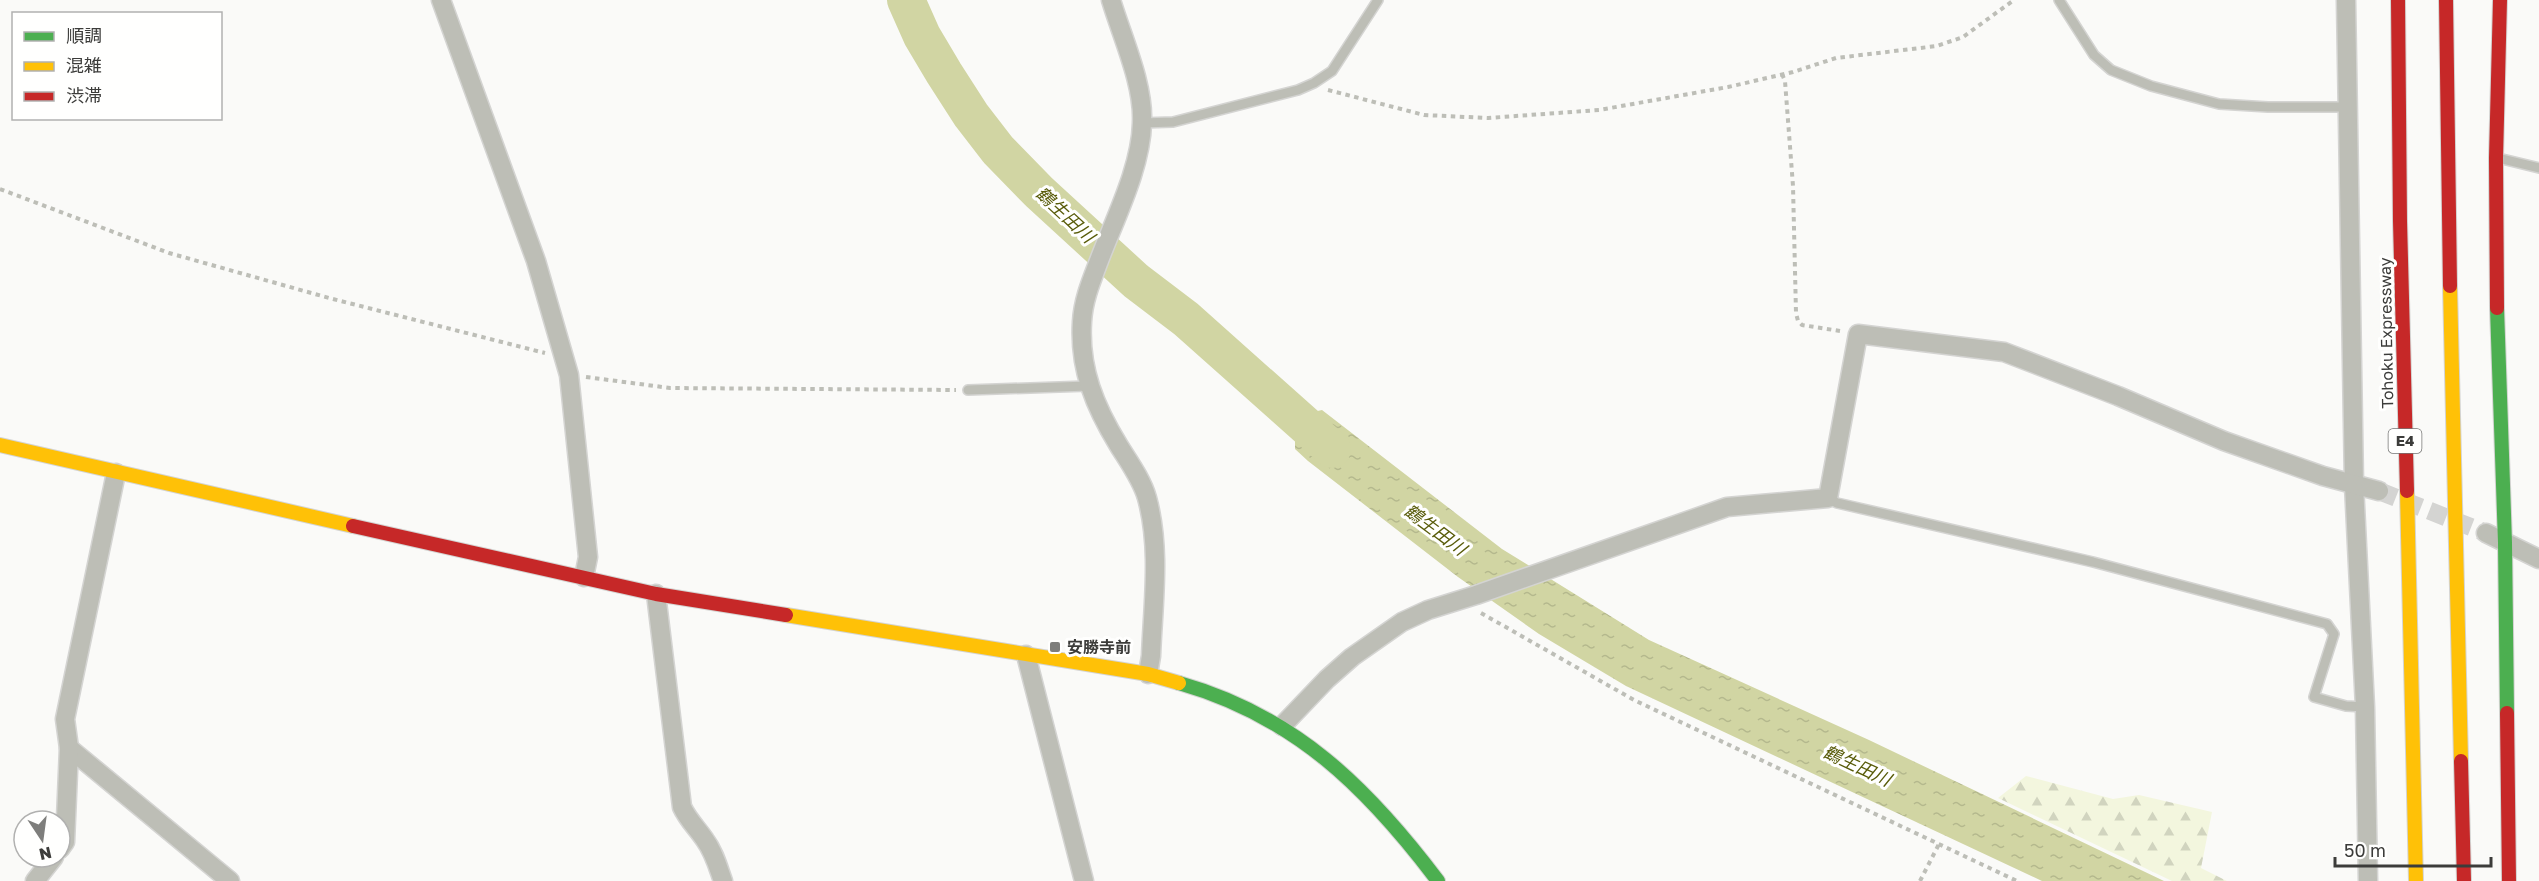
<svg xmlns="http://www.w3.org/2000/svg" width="2539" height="881" font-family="'Golos Text','Noto Sans JP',sans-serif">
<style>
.forest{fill:url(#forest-firs)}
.water{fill:url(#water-ripples)}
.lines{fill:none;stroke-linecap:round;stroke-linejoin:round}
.river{stroke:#d1d5a3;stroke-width:38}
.street-tunnel{stroke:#d4d4d2;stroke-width:18;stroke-dasharray:18 9;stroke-linecap:butt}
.lane-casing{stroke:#d4d4d2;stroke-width:12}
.street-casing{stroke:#d4d4d2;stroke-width:21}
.fast-casing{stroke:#d4d4d2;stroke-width:16}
.slow-casing{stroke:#d4d4d2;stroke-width:16}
.jam-casing{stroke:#d4d4d2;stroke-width:16}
.path{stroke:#bdbeb7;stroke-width:4;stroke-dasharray:4.5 4.5;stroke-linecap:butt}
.lane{stroke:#bdbeb6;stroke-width:9}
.street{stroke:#bdbeb6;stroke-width:18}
.fast{stroke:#4caf50;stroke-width:14}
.slow{stroke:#ffc107;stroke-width:14}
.jam{stroke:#c62828;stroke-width:14}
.poi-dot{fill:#7e7e7c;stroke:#fffffe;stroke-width:2}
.labels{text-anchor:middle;stroke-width:6;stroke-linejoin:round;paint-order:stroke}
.shield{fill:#fffffe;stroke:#767675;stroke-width:1.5}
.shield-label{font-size:15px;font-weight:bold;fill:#3c3c3a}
.street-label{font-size:16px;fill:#3c3c3a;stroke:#fffffe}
.poi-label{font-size:16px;font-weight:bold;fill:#3c3c3a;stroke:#fffffe;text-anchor:start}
.water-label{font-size:18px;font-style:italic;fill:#595c0a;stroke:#fffffe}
</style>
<defs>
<pattern id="forest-firs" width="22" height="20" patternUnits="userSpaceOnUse" patternTransform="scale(1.5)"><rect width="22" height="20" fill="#f3f6de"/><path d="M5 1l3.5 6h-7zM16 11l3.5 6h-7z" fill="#d1d4bf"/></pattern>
<pattern id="water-ripples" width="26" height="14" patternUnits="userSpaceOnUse" patternTransform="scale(1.5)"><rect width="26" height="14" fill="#d1d5a3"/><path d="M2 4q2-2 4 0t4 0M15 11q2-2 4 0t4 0" fill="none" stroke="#b4b88d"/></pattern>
</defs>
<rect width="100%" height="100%" fill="#fafaf8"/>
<polygon class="forest" points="2026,776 2113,799 2139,795 2212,812 2201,868 2227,881 2172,881 1998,798"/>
<polygon class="water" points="1322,410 1502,549 1649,640 1869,740 2164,881 2042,881 1626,686 1539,634 1458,577 1308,461 1295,449 1295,416"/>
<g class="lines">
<polyline class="river" points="906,0 922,36 944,73 971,115 998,150 1039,192 1136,281 1186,319 1332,449"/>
<polyline class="street-tunnel" points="2379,491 2486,533"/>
<g class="lane-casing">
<g id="lane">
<polyline points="2059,0 2094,55 2111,70 2151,86 2219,104 2268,107 2348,107"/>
<polyline points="1142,123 1173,122 1298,90 1314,83 1332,71 1378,0"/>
<polyline points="2498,158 2539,168"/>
<polyline points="968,390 1088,386"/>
<polyline points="1828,498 1837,503 2093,562 2327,624 2334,634 2314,697 2346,706 2365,707"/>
</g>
</g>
<g class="street-casing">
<g id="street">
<polyline points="441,0 536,261 569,375 588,557 584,577"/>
<path d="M1111 0C1122 37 1144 84 1142 123 1141 169 1113 222 1097 266 1090 284 1083 302 1082 322 1079 369 1095 407 1119 446 1129 462 1142 480 1147 498 1161 549 1153 604 1151 656L1148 674"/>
<polyline points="2346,0 2354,485 2365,707 2368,881"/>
<polyline points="2486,533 2539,559"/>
<path d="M656 594 682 807C688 820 697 828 705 840 714 852 718 867 723 881"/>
<polyline points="1026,655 1084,881"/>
<polyline points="1282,726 1327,679 1352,657 1402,622 1428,610 1476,595 1727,507 1828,498 1858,334 2004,352 2118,396 2224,441 2323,476 2379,491"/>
<polyline points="69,748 230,881"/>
<polyline points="60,849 65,842 69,748 65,719 116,473"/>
<polyline points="35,881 54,857"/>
</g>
</g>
<g class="fast-casing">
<g id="fast">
<polyline points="2497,308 2505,543 2507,713"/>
<path d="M1179 683C1295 716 1367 787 1438 881"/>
</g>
</g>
<g class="slow-casing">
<g id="slow">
<polyline points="2450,286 2461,761"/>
<polyline points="0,445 353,526"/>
<polyline points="2407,491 2416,881"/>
<polyline points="786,615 1148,674 1179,683"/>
</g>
</g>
<g class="jam-casing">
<g id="jam">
<polyline points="2398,0 2400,221 2407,491"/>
<polyline points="2446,0 2450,286"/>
<polyline points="2497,308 2496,158 2500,0"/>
<polyline points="353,526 656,594 786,615"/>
<polyline points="2507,713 2509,881"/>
<polyline points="2461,761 2464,881"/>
</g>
</g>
<g class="path">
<polyline points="1782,74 1785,81 1793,186 1796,313 1798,321 1802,325 1840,331"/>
<polyline points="1328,90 1424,115 1488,118 1599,110 1728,87 1793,72 1836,58 1937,46 1963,37 2014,0"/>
<polyline points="0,189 169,253 329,298 545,353"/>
<polyline points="586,377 670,388 956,390"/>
<polyline points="1481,613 1634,700 2017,881"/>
<polyline points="1920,881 1939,844"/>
</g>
<use href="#lane" class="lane"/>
<use href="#street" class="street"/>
<use href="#fast" class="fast"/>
<use href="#slow" class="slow"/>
<use href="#jam" class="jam"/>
</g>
<rect class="poi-dot" x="1049" y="641" width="12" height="12" rx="3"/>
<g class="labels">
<rect class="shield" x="2388.5" y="429" width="33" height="24" rx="4.5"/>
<g class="shield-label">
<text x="2405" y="446">E4</text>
</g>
<g class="street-label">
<text transform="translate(2386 333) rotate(-91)" y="6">Tohoku Expressway</text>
</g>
<g class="poi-label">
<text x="1067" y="653">安勝寺前</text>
</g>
<g class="water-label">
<text transform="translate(1065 215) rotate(43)" y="6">鶴生田川</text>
<text transform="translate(1435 530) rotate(37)" y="6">鶴生田川</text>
<text transform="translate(1857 766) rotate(25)" y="6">鶴生田川</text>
</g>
</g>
<rect x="12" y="12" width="210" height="108" fill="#fffffe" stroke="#b1b1b0" stroke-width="1.5"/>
<rect x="24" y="32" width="30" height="9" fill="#4caf50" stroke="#b1b1b0" stroke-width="1.5"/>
<text x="66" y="42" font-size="18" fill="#3c3c3a">順調</text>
<rect x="24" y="62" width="30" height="9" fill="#ffc107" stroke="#b1b1b0" stroke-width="1.5"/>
<text x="66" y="72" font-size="18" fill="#3c3c3a">混雑</text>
<rect x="24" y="92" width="30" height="9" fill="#c62828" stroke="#b1b1b0" stroke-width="1.5"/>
<text x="66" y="102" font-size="18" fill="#3c3c3a">渋滞</text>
<g transform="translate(42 839) rotate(167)"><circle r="28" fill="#fffffe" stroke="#b1b1b0" stroke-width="1.5"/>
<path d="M0-4.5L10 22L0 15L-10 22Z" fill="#7e7e7c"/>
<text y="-9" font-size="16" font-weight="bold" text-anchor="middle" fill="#3c3c3a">N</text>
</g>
<path d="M2335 857v9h156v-9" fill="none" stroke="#3c3c3a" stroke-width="3"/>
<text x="2344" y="857" font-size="18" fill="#3c3c3a" stroke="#fffffe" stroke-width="4.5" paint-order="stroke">50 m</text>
</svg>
